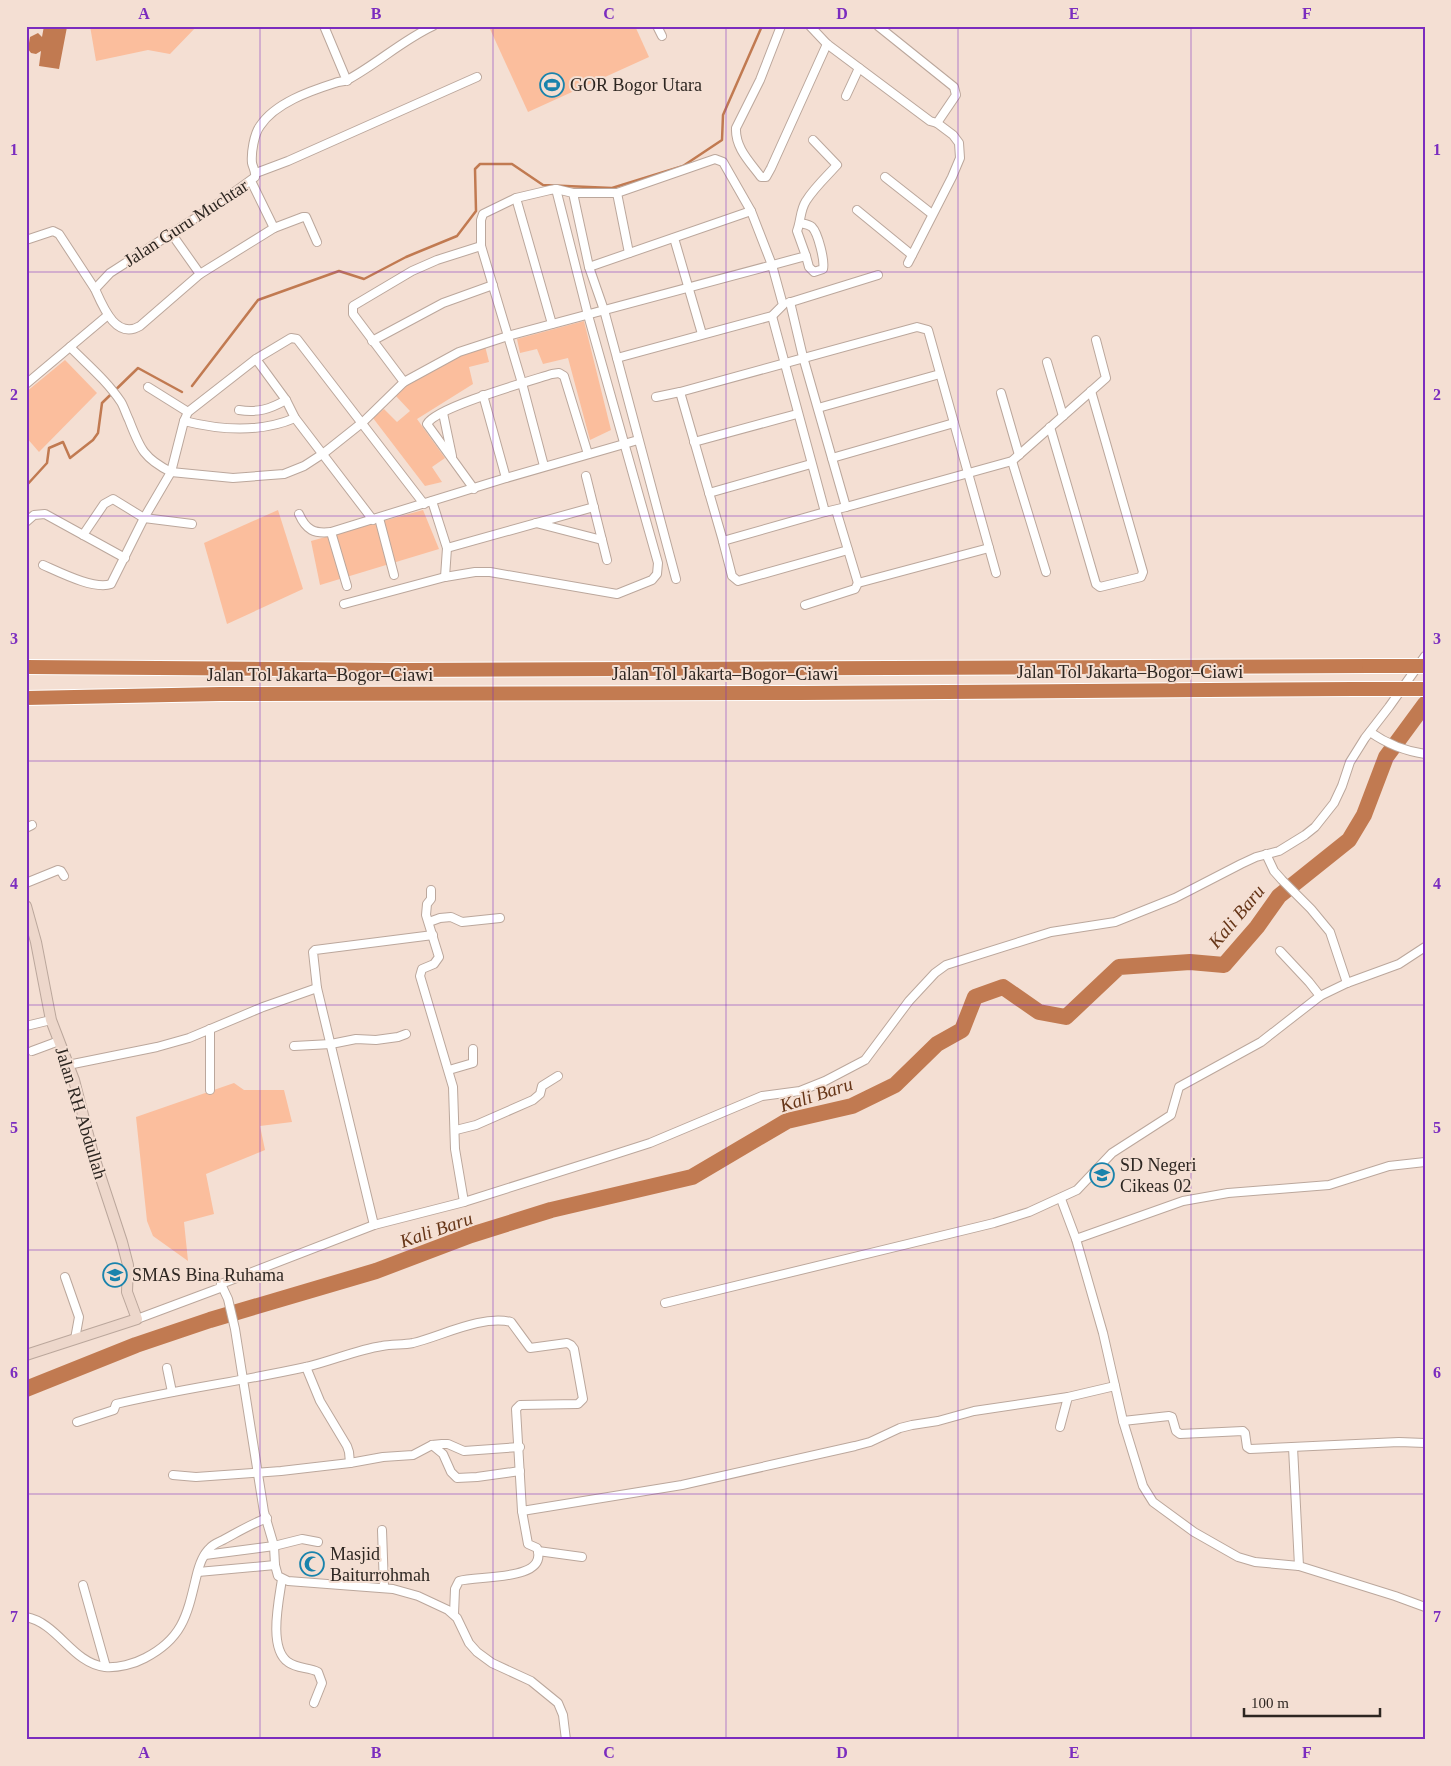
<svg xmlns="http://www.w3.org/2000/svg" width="1451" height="1766" font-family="Georgia,serif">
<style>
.green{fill:#fbbe9d}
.water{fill:#c17a51}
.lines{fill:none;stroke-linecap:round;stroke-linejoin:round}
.stream{stroke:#c17a51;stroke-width:2.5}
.river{stroke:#c17a51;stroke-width:16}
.street-casing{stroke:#bba79c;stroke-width:10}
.secondary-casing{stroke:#bba79c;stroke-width:12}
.highway-casing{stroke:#fff;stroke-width:16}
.street{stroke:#fff;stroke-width:8}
.secondary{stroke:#edd7cb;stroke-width:10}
.highway{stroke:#c37b51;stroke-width:14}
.highway-bridge-casing{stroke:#fff;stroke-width:16;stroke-linecap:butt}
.highway-bridge{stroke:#c37b51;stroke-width:14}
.grid{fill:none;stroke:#7b2cbf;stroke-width:1;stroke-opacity:0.55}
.labels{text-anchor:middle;stroke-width:4;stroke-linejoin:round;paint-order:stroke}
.poi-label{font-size:18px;fill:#2d2621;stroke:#f4dfd3;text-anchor:start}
.street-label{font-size:18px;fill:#2d2621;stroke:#f4dfd3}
.water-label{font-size:19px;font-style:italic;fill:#663517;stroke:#f4dfd3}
.neatline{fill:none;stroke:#7b2cbf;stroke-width:2}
.grid-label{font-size:16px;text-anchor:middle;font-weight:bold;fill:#7b2cbf}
</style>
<rect width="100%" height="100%" fill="#f4dfd3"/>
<g class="green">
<polygon points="90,26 98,26 107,29 110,26 197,26 170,54 148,50 96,61"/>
<polygon points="496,26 635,26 649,57 528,112 490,29"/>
<polygon points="584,321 611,430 590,440 568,358 543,364 537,349 520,353 517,339"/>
<path d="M485 346 489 362 469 367 473 384 417 419 445 458 432 467 442 482 425 486 373 418 384 409 397 422 410 411 395 395C421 372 453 358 485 346Z"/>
<polygon points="65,360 97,393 39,452 26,437 26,392"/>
<polygon points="278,510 303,589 227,624 204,543"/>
<polygon points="423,510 439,549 320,585 311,541"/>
<polygon points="234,1083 244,1090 284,1090 292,1122 260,1126 265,1150 206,1174 214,1214 184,1222 188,1261 153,1236 147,1221 136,1117"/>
</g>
<polygon class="water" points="44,26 67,27 59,69 39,66 41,51 36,54 31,53 28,49 30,37 38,33 42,37"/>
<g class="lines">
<g class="stream">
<polyline points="192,386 258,300 339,271 364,279 406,257 457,236 476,211 475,169 480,164 512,164 543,185 612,188 683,166 722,140 723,115 762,26"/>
<polyline points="26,486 47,463 49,448 63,442 70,458 93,440 98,433 102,403 138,368 182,392"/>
</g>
<polyline class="river" points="26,1389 136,1345 210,1320 376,1271 471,1235 551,1210 692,1177 787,1121 852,1106 895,1085 937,1044 962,1030 975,997 1003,987 1039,1012 1066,1017 1119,967 1190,962 1224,965 1257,927 1279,896 1349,840 1364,815 1386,757 1425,704"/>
<g class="street-casing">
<g id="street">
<polyline points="324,26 347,81"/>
<polyline points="657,26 662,36"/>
<path d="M781 26 760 80 736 128C735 148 750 162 761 177H766L771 168 827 44"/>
<polyline points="810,26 827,44 930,121 937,123 956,95 954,87 878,26"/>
<polyline points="846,96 859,68"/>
<polyline points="256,173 288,161 477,77"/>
<polyline points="885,177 932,214"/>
<path d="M251 181 274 228 200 274 140 326C116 340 103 307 95 289L110 273 222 201 255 177C256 171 253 168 252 163 251 153 254 134 260 126 275 103 310 91 335 83 340 81 345 82 349 79 378 63 403 40 433 26"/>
<polyline points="617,193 629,253"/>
<polyline points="516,198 552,324"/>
<polyline points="857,210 912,255"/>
<path d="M800 223C805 224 808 224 812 227 818 233 825 261 823 269L814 272 809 267 806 256"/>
<polyline points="274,228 303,217 306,217 317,242"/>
<polyline points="171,233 200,274"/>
<polyline points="674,238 702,334"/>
<polyline points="26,240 53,231 59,234 95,289"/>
<polyline points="908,263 952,177 960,158 959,143 953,135 937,123"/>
<polyline points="589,267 751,211"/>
<polyline points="788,303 878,275"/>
<polyline points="772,316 825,512 846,507 803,357 790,302"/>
<polyline points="372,341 443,303 493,285"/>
<path d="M70 347C88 365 107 381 121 402 124 407 126 414 129 420 140 448 143 458 171 472L233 478 284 474 304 466 324 453 363 422 404 382 459 352 508 336 806 256 797 231C801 221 800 210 806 201 814 188 827 176 837 165L813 140"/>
<polyline points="617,358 676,579"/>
<polyline points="256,359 286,400 295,418 373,520"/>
<polyline points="1047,362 1063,416"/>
<polyline points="404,382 353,314 353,306 412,271 437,260 481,246"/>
<polyline points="26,384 108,315"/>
<polyline points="148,387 188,412"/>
<polyline points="1001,393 1019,455"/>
<polyline points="483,395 506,478"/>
<polyline points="656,397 680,392"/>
<polyline points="818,408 940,374"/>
<path d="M239 410C258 413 270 409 286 400"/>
<polyline points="443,413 452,456"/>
<path d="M184 421C220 430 260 433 295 418"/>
<polyline points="1050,427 1096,584 1100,587 1141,577 1143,572 1091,391"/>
<polyline points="694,442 797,414"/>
<polyline points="832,458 954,423"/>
<polyline points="1012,461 1046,572"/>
<polyline points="544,466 522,383 481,246 481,220 483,214 516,198 550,190 556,189 573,193 617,193 715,159 723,162 751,211 772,265 783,305 772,316 617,358 604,310 589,267 573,193"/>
<polyline points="586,476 607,560"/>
<path d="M474 489 427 424C436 407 530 381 552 374L559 373 564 376 588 454"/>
<polyline points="709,493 811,464"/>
<polyline points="432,501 447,548 445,577"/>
<polyline points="846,507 1012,461 1106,378 1096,340"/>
<polyline points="836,510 858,583"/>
<polyline points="825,512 723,541 680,392 917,327 928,330 996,573"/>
<path d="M299 514C306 530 314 534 331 532L506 478 638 440"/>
<polyline points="379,518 394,575"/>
<polyline points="26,522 34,515 45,514 125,558"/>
<polyline points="536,523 602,540"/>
<polyline points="331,532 347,586"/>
<polyline points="83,535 104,504 113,499 144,518 192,524"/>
<polyline points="723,541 732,576 738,581 848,550"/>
<polyline points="447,548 594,507"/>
<path d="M43 565C59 572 94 590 111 584L144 518 171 472 184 421 188 412 256 359 291 338 297 339 424 504"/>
<polyline points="344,604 445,577 475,572 490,572 617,594 652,580 657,574 658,563 588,315 556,189"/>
<polyline points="805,605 855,589 858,583 989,548"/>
<path d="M1370 732C1387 744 1405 751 1425 754"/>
<polyline points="26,828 32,825"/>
<polyline points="1266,854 1274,871 1282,880 1311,909 1330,932 1347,983"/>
<polyline points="26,883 58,870 61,871 64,876"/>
<polyline points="431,890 431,899 427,904 426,915 439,957 434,964 422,969 420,976 453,1087 455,1149 464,1202"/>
<polyline points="429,922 440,918 451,917 462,922 500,918"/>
<polyline points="1280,951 1309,982 1320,996"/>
<polyline points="26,1026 51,1020"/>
<polyline points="210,1029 210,1090"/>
<polyline points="294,1046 331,1044 356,1039 376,1040 398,1037 406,1034"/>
<polyline points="32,1051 59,1041"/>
<polyline points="68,1065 157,1047 189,1038 263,1007 317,988"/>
<polyline points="449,1070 473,1063 473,1049"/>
<polyline points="456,1130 476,1125 533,1100 540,1094 542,1086 558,1076"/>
<polyline points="1061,1199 1076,1239 1103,1333 1123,1421 1143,1486 1153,1502 1194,1532 1238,1557 1255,1562 1299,1566 1395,1596 1425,1607"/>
<polyline points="374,1225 317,988 313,952 315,950 433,935"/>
<polyline points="1076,1239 1183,1201 1228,1193 1329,1185 1389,1166 1425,1162"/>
<polyline points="65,1277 79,1317 75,1339"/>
<polyline points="221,1284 228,1299 235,1329 264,1512 274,1546 275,1565 278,1576 288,1581 393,1589 418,1596 448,1610 457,1618 469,1643 477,1652 492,1663 531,1681 558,1703 563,1715 566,1740"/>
<polyline points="665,1303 994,1223 1029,1212 1077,1190 1112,1153 1171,1115 1179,1087 1261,1042 1320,996 1347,983 1399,964 1425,947"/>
<polyline points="137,1319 220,1288 221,1284 374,1225 464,1202 597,1160 650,1143 762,1096 800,1091 825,1081 865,1060 909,1001 935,973 946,965 1051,932 1115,922 1175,898 1241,864 1256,857 1279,851 1305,835 1315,827 1334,803 1342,786 1350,762 1365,738 1389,707 1425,656"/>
<polyline points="306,1367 320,1401 347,1446 349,1452 350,1463"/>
<polyline points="167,1368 172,1392"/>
<polyline points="1123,1421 1169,1416 1172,1417 1176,1431 1180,1434 1243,1431 1245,1433 1247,1447 1250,1449 1399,1442 1425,1443"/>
<path d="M77 1422 114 1410 116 1404C179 1389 243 1381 306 1367 332 1361 356 1350 382 1346 392 1344 403 1345 413 1343 442 1336 481 1315 511 1322L530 1348 567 1343 571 1345 574 1349 583 1399 578 1404 520 1405 516 1409 522 1511 682 1485 855 1446 870 1442 900 1428 912 1425 938 1421 974 1411 1068 1397"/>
<polyline points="1060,1427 1068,1397 1115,1386"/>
<polyline points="432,1445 443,1454 451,1472 457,1478 477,1477 520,1471"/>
<polyline points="1293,1447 1299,1566"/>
<polyline points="173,1475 196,1477 281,1471 350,1463 383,1457 413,1455 432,1445 442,1444 448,1444 464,1451 520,1447"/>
<polyline points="382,1530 384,1587"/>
<polyline points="538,1551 582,1557"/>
<polyline points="205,1555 274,1546 302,1539 318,1542"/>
<polyline points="198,1572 275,1565"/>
<path d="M282 1579C279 1600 268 1648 288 1662 297 1669 309 1667 318 1672L322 1683 314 1703"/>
<polyline points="83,1585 106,1667"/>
<path d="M454 1614 455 1589 459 1581C478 1575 549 1582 537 1548L528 1544 522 1511"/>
<path d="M26 1617C58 1623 72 1663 105 1667 118 1668 134 1664 145 1658 182 1639 187 1616 196 1578 198 1569 202 1555 210 1548 213 1544 219 1542 223 1540 238 1532 251 1524 267 1518"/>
</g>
</g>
<g class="secondary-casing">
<polyline id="secondary" points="26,906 36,942 51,1020 74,1080 93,1154 122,1242 128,1265 127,1292 137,1319 26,1355"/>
</g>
<g class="highway-casing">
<g id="highway">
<polyline points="26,667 401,670 1369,666"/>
<polyline points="26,698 220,694 801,693 1353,689"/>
</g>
</g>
<use href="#street" class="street"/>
<use href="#secondary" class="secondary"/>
<use href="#highway" class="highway"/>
<g class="highway-bridge-casing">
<g id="highway-bridge">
<polyline points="1369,666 1425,666"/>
<polyline points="1353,689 1425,689"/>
</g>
</g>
<use href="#highway-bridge" class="highway-bridge"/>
</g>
<path class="grid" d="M260 26V1740M493 26V1740M726 26V1740M958 26V1740M1191 26V1740M26 272H1425M26 516H1425M26 761H1425M26 1005H1425M26 1250H1425M26 1494H1425"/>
<defs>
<g id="stadium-ring" transform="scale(1.25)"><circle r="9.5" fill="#f4dfd3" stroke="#1983ac" stroke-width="1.5"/><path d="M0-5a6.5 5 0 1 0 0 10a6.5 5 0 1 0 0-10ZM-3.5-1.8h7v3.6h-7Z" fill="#1983ac"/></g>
<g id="school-ring" transform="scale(1.25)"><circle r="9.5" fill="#f4dfd3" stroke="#1983ac" stroke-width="1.5"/><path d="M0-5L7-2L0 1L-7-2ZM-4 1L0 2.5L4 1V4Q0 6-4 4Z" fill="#1983ac"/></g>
<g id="mosque-ring" transform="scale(1.25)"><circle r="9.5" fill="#f4dfd3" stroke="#1983ac" stroke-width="1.5"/><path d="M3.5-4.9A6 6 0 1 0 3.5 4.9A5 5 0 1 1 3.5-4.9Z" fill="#1983ac"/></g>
</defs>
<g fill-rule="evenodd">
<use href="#stadium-ring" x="552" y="85"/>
<use href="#school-ring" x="1102" y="1175"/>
<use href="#school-ring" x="115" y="1275"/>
<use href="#mosque-ring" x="312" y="1564"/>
</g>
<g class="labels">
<g class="poi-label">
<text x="570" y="91">GOR Bogor Utara</text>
<text x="1120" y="1171">SD Negeri<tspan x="1120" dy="21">Cikeas 02</tspan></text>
<text x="132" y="1281">SMAS Bina Ruhama</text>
<text x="330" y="1560">Masjid<tspan x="330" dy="21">Baiturrohmah</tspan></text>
</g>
<g class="street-label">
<text transform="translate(186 223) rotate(-33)" y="6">Jalan Guru Muchtar</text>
<text x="1130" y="678">Jalan Tol Jakarta–Bogor–Ciawi</text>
<text x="725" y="680">Jalan Tol Jakarta–Bogor–Ciawi</text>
<text x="320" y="681">Jalan Tol Jakarta–Bogor–Ciawi</text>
<text transform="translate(81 1113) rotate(73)" y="6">Jalan RH Abdullah</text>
</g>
<g class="water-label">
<text transform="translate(1236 916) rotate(-50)" y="7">Kali Baru</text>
<text transform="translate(816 1094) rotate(-18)" y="7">Kali Baru</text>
<text transform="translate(436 1229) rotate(-19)" y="7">Kali Baru</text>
</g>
</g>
<rect width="1451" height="1766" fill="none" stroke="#f4dfd3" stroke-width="55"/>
<path d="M1244 1708v8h136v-8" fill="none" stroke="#2d2621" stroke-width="2.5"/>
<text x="1251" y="1708" font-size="15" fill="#2d2621" stroke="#f4dfd3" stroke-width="4" paint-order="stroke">100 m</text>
<rect x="28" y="28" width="1396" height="1710" class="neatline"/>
<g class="grid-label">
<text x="144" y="19">A</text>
<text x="376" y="19">B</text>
<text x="609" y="19">C</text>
<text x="842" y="19">D</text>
<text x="1074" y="19">E</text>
<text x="1307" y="19">F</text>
<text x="14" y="155">1</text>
<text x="1437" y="155">1</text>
<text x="14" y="400">2</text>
<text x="1437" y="400">2</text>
<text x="14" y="644">3</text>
<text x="1437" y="644">3</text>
<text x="14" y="889">4</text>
<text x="1437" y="889">4</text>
<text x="14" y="1133">5</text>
<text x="1437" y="1133">5</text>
<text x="14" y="1378">6</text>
<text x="1437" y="1378">6</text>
<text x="14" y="1622">7</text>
<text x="1437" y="1622">7</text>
<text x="144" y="1758">A</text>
<text x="376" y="1758">B</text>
<text x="609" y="1758">C</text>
<text x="842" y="1758">D</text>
<text x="1074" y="1758">E</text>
<text x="1307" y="1758">F</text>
</g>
</svg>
